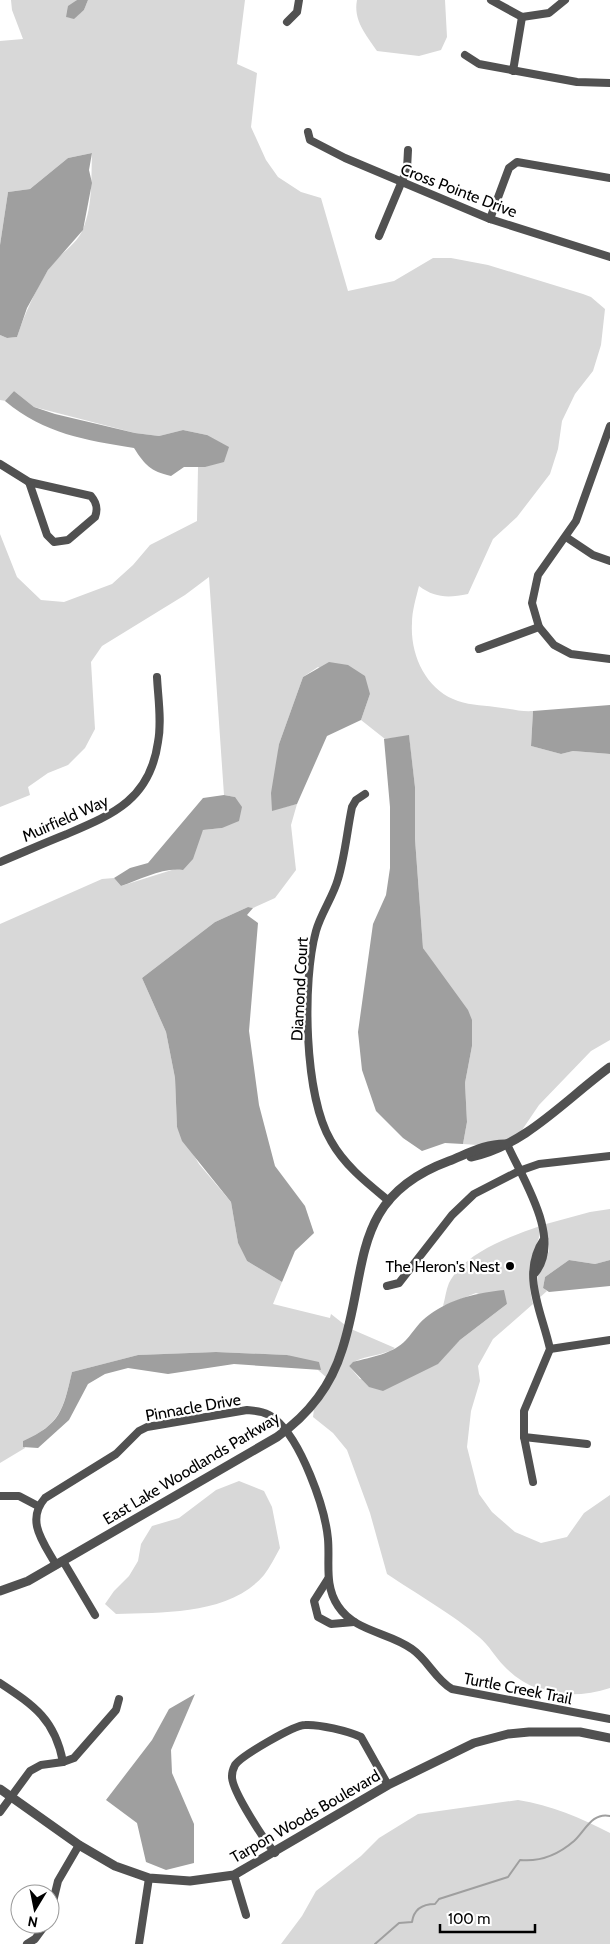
<svg xmlns="http://www.w3.org/2000/svg" width="610" height="1944" font-family="Cabin,sans-serif">
<style>
.green{fill:#d8d8d8}
.water{fill:#9f9f9f}
.lines{fill:none;stroke-linecap:round;stroke-linejoin:round}
.stream{stroke:#9f9f9f;stroke-width:2}
.minor{stroke:#515151;stroke-width:8}
.tertiary{stroke:#515151;stroke-width:9}
.poi-dot{fill:#000;stroke:#fff;stroke-width:2}
.labels{text-anchor:middle;stroke-width:4.5;stroke-linejoin:round;paint-order:stroke}
.street-label{font-size:16px;fill:#000;stroke:#fff}
.poi-label{font-size:16px;fill:#000;stroke:#fff;text-anchor:end}
</style>
<rect width="100%" height="100%" fill="#fff"/>
<g class="green">
<path d="M11 0H77L66 17 74 18 84 10 88 0H245L237 64 257 73 251 127 266 160 278 177 301 192 321 198 348 291 394 281 433 258H451L488 265 583 294 591 297 605 309 601 345 593 371 575 394 562 421 558 449 550 474 517 517 493 539 468 594C448 598 435 598 419 586 416 598 412 611 412 623 410 654 425 687 453 699 466 705 481 705 495 707 508 708 520 712 533 711L531 746 561 754 573 751 610 754V1040L591 1051 539 1105 520 1133 506 1140 478 1145 463 1144 467 1122 465 1083 472 1046 443 978 423 948 415 839V787L409 736 385 739 361 720 370 694 318 667 303 677 279 744 272 810 297 804 291 825 296 870 275 898 253 908 248 907 215 922 142 978 166 1032 175 1078 177 1127 199 1164 231 1202 238 1243 247 1261 282 1282 273 1304 330 1318 331 1314 345 1325 341 1341 327 1378 318 1370H321L287 1355 216 1352 138 1355 72 1372C63 1409 61 1424 23 1441L25 1448 0 1463V924L102 879 114 878 121 886 175 869 203 830 222 828 235 797 224 795 209 577 185 595 102 646 91 662 95 729 85 748 68 765 48 773 28 787 30 795 0 807V534L17 577 41 600 64 602 112 584 133 565 150 545 197 521 198 467H205L207 435 183 430 159 436 135 433 34 407 14 391 6 401 0 400V335L7 338 17 337C25 313 35 291 48 270 57 255 77 245 83 229 93 205 91 177 92 153L68 158 30 189 8 192 0 245V41L23 39 12 10Z"/>
<path d="M357 0H445L447 37 441 50 419 56 377 51C366 35 353 20 357 0Z"/>
<polygon points="610,1209 610,1260 595,1264 569,1260 545,1277 543,1288 547,1291 538,1299 538,1276 549,1251 546,1224 590,1212"/>
<path d="M540 1226C541 1238 536 1244 532 1256 528 1271 529 1289 533 1304L493 1339 478 1366 480 1381 471 1411 467 1447 479 1494 492 1512 515 1532 541 1543 567 1537 584 1513 610 1495V1688C573 1700 532 1696 504 1666 495 1657 489 1645 479 1637 454 1615 415 1593 387 1574L370 1513 347 1450 333 1433 313 1417 314 1409 324 1396 351 1329 395 1348C382 1357 359 1355 349 1366L360 1379 416 1374 437 1364 460 1340 507 1304 476 1293 443 1306C445 1299 446 1290 449 1283 465 1252 509 1237 540 1226Z"/>
<path d="M239 1481 264 1491 272 1507 280 1548C275 1557 270 1567 264 1575 230 1615 164 1612 116 1614L105 1604 114 1591 129 1576 138 1561 141 1544 152 1526 179 1518 216 1490Z"/>
<path d="M518 1800C551 1805 581 1818 610 1833V1944H281L302 1916 316 1891 361 1856 379 1838 418 1814Z"/>
</g>
<g class="water">
<polygon points="77,0 88,0 84,10 74,19 66,17 68,6"/>
<polygon points="92,153 89,170 92,183 83,230 48,270 27,308 17,337 7,338 0,335 0,245 8,192 30,189 68,158"/>
<path d="M14 391 34 407 55 414 135 433 159 436 183 430 207 435 229 447 224 462 205 467H184L171 476C150 471 145 465 134 448 85 440 45 434 5 401Z"/>
<polygon points="329,662 348,665 365,676 370,694 361,720 327,736 297,804 272,811 271,793 279,744 303,677"/>
<polygon points="610,705 610,754 573,751 561,754 531,746 533,711"/>
<polygon points="409,735 415,787 415,839 423,948 468,1010 472,1020 472,1046 465,1083 467,1122 463,1144 445,1143 422,1151 403,1138 376,1111 362,1070 358,1032 373,924 386,895 390,868 390,807 384,739"/>
<path d="M224 795 235 797 242 807 239 821 222 828 203 830 193 859 183 870C163 867 140 880 121 886L114 878 130 868 148 863 203 798Z"/>
<polygon points="248,907 253,908 247,915 258,923 249,1031 259,1105 275,1166 305,1206 314,1233 295,1251 282,1282 247,1261 238,1243 231,1202 182,1141 177,1127 175,1078 166,1032 142,978 215,922"/>
<polygon points="569,1260 595,1264 610,1260 610,1286 549,1292 543,1288 545,1277"/>
<path d="M504 1290 507 1304 460 1340 438 1364 383 1391 369 1387 349 1366 353 1362C371 1357 393 1354 406 1340 414 1331 419 1322 429 1315 452 1298 477 1293 504 1290Z"/>
<path d="M216 1352 287 1355 319 1362 321 1370 234 1364 168 1374 128 1368 105 1374 88 1384 69 1420 38 1448 23 1447V1441C61 1424 63 1410 72 1372L138 1355Z"/>
<polygon points="195,1694 171,1750 172,1773 194,1824 194,1863 166,1870 146,1862 137,1823 106,1800 152,1740 169,1709"/>
</g>
<g class="lines">
<path class="stream" d="M375 1944 399 1923 412 1922C414 1908 423 1904 435 1904L439 1899 508 1877 520 1860C540 1862 559 1854 574 1841 585 1831 592 1812 610 1816"/>
<g class="minor">
<polyline points="491,0 522,17 549,13 565,0"/>
<polyline points="287,22 297,12 299,0"/>
<polyline points="465,55 479,64 577,82 610,83"/>
<polyline points="513,71 522,17"/>
<polyline points="308,132 310,140 345,158 490,219 610,257"/>
<polyline points="490,219 509,168 517,162 610,178"/>
<polyline points="379,236 407,169 408,150"/>
<polyline points="610,426 576,521 538,575 532,603 539,627 554,645 571,654 610,659"/>
<polyline points="0,464 29,482"/>
<path d="M29 482 91 496C97 503 98 509 95 517L68 540 54 542 47 535Z"/>
<polyline points="566,537 593,555 610,561"/>
<polyline points="479,649 539,627"/>
<path d="M365 794 356 800 352 807C347 831 345 856 338 879 333 897 321 913 316 931 302 981 304 1096 331 1141 345 1166 367 1183 389 1201"/>
<path d="M0 862C22 853 44 843 67 834 114 814 150 799 158 742 162 721 158 698 157 677"/>
<path d="M507 1144C522 1178 563 1239 535 1273"/>
<polyline points="387,1286 399,1283 452,1215 474,1194 519,1171 539,1164 610,1156"/>
<polyline points="550,1349 610,1340"/>
<polyline points="524,1437 587,1444"/>
<path d="M533 1482 524 1437V1411L550 1349C542 1312 520 1274 544 1239"/>
<polyline points="0,1496 19,1496 38,1506"/>
<polyline points="63,1561 95,1615"/>
<path d="M56 1565C44 1543 25 1521 45 1498L116 1454 139 1431 147 1427 247 1410C258 1411 267 1412 275 1419 301 1440 325 1507 328 1539 330 1563 324 1585 338 1606 355 1632 389 1632 412 1649 428 1660 435 1679 452 1689L610 1719"/>
<polyline points="328,1579 314,1601 318,1617 331,1624 354,1622"/>
<path d="M0 1683C35 1706 55 1720 63 1762"/>
<polyline points="0,1812 30,1771 41,1765 63,1762 74,1758 116,1710 119,1699"/>
<path d="M275 1853C265 1841 231 1790 232 1776 232 1773 234 1767 235 1765 241 1756 294 1725 305 1725 319 1724 348 1731 361 1737L388 1785"/>
<polyline points="234,1875 246,1915"/>
<polyline points="50,1914 58,1881 79,1845"/>
<polyline points="27,1944 35,1939 46,1924"/>
<polyline points="139,1944 149,1878"/>
</g>
<g class="tertiary">
<path d="M471 1157C525 1146 566 1099 610 1067"/>
<path d="M0 1591 28 1581 277 1437C308 1415 331 1386 342 1350 369 1268 349 1198 449 1161 467 1154 486 1143 507 1144"/>
<polyline points="0,1789 79,1845 115,1866 149,1878 190,1881 234,1875 388,1785 474,1743 508,1734 529,1732 580,1732 610,1738"/>
</g>
</g>
<circle class="poi-dot" cx="510" cy="1266" r="5"/>
<g class="labels">
<g class="street-label">
<text transform="translate(459 190) rotate(21)" y="6">Cross Pointe Drive</text>
<text transform="translate(65 818) rotate(-24)" y="6">Muirfield Way</text>
<text transform="translate(299 989) rotate(-87)" y="6">Diamond Court</text>
<text transform="translate(193 1407) rotate(-10)" y="6">Pinnacle Drive</text>
<text transform="translate(191 1468) rotate(-31)" y="6">East Lake Woodlands Parkway</text>
<text transform="translate(518 1688) rotate(11)" y="6">Turtle Creek Trail</text>
<text transform="translate(305 1816) rotate(-30)" y="6">Tarpon Woods Boulevard</text>
</g>
<g class="poi-label">
<text x="500" y="1272">The Heron's Nest</text>
</g>
</g>
<g transform="translate(35 1909) rotate(190)"><circle r="24" fill="#ffffff" stroke="#999999"/>
<path d="M0-4L9 19L0 12L-9 19Z" fill="#000000"/>
<text y="-8" font-size="14" font-weight="bold" text-anchor="middle" fill="#000000">N</text>
</g>
<path d="M440 1924v8h95v-8" fill="none" stroke="#000000" stroke-width="2.5"/>
<text x="448" y="1924" font-size="15" fill="#000000" stroke="#ffffff" stroke-width="4" paint-order="stroke">100 m</text>
</svg>
